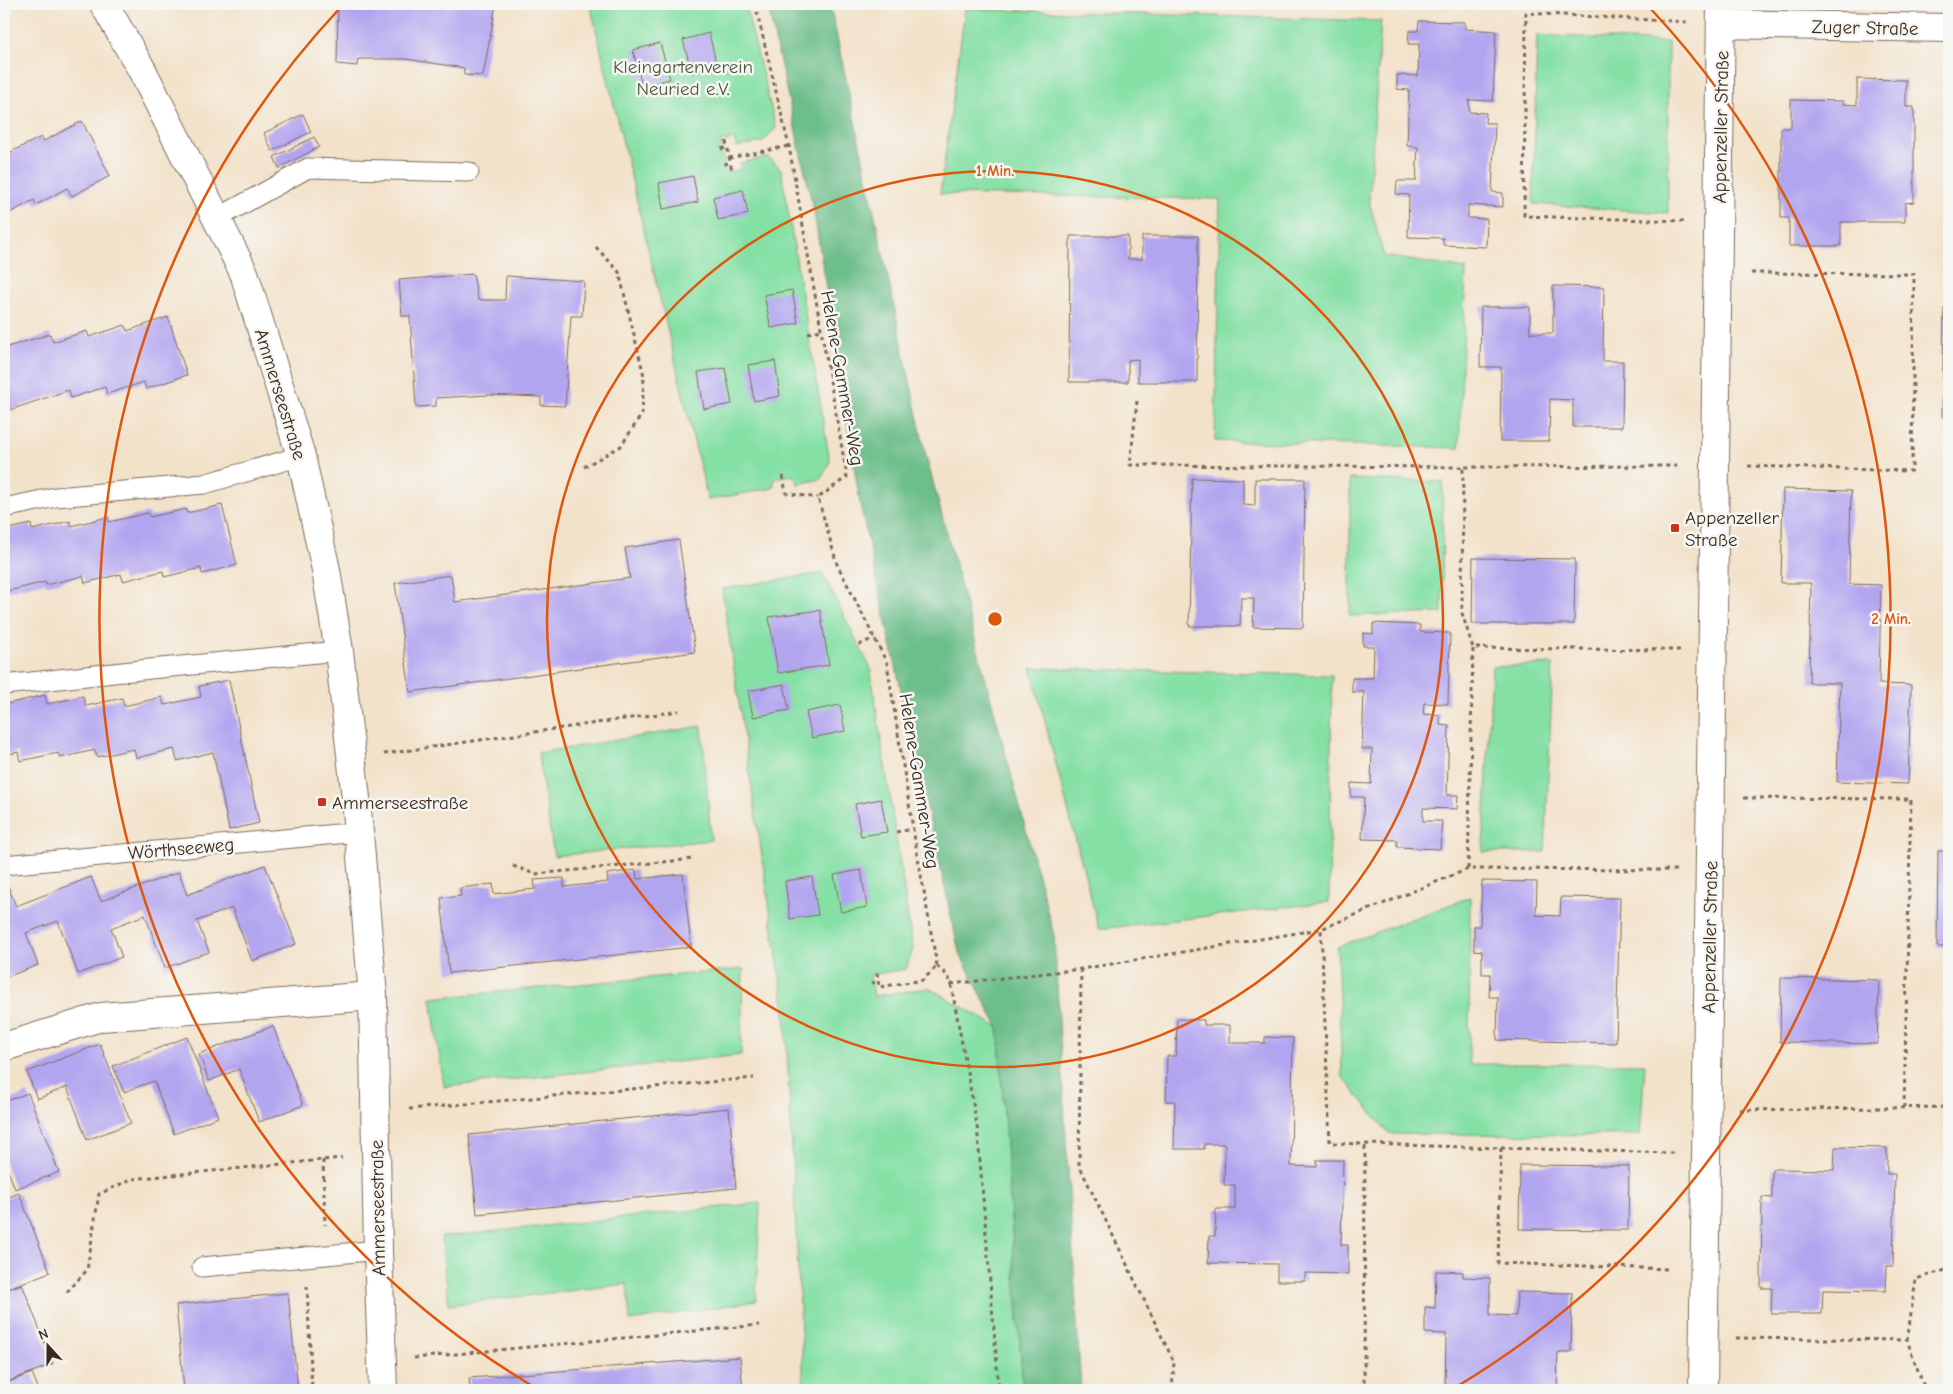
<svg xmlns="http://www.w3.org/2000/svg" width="1953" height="1394" font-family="'Comic Neue',sans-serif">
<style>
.green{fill:#85e0a5;stroke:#608562}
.forest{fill:#6cbe8a;stroke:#547454}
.building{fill:#b2a5f0}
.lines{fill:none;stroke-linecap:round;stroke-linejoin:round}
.service-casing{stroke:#7b6a5a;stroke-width:21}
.minor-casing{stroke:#7b6a5a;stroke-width:30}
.path{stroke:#7b6a5a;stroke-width:3;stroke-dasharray:4 4;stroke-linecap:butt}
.service{stroke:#fff;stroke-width:19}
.minor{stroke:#fff;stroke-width:28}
.ring{fill:none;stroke:#df570d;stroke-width:2.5}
.poi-dot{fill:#c8321e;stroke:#f6f6f2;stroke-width:2}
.labels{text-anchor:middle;stroke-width:5;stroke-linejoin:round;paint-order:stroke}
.street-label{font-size:19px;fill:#3b2a1e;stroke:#f6f6f2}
.park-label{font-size:19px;fill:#4e5840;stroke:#f6f6f2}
.poi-label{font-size:19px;fill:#3b2a1e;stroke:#f6f6f2;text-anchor:start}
.centre{fill:#df570d;stroke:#f6f6f2;stroke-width:2.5}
.ring-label{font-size:15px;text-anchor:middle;font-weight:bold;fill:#df570d;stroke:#f6f6f2;stroke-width:5;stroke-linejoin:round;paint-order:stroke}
</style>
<rect width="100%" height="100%" fill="#f6f6f2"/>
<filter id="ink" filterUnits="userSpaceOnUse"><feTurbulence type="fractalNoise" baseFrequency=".02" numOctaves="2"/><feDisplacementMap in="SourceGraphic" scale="10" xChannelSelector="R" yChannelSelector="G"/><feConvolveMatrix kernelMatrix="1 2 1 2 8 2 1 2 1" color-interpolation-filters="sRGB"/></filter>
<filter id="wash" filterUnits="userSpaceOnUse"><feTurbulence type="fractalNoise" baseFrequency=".0096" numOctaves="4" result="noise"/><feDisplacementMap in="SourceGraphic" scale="20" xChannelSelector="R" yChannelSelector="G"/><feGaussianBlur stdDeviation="1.12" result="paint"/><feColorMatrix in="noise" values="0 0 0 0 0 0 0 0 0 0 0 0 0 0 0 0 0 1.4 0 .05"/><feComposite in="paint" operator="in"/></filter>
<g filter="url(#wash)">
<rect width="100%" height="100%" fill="#f3e2ca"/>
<g class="green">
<polygon points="590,4 745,4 776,128 763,142 736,147 734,139 720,142 726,172 741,169 740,163 768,157 781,169 830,462 821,479 798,484 793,475 775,478 773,488 708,500"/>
<polygon points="965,9 1381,21 1369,201 1384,256 1466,269 1459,448 1215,441 1220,199 940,194"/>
<polygon points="1537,35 1668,42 1668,213 1533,204"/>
<polygon points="1350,479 1443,482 1442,613 1350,616"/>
<polygon points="822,573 870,667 913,949 906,969 870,975 874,996 929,988 998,1027 1023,1390 804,1390 785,1011 722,589"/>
<polygon points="1553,664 1545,852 1483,852 1492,667"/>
<polygon points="1031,668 1332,675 1329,902 1099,929"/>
<polygon points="702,726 711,840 554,856 538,753"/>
<polygon points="1470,897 1469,1064 1645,1064 1640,1135 1389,1134 1342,1076 1337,947"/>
<polygon points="743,969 741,1055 444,1087 431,998"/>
<polygon points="760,1203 756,1301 630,1321 627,1284 449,1305 441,1237"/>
</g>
<polygon class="forest" points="767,4 830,4 925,452 1054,935 1081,1390 1023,1390 998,1027 959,952 860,504 814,212"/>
<g id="blocks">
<g class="building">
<polygon points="338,4 496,4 483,76 464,75 464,68 406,59 358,59 357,66 337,64"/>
<polygon points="1419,21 1465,22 1465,29 1496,31 1493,101 1469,100 1469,112 1486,113 1485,123 1495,123 1492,192 1503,193 1503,207 1468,205 1468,218 1487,219 1486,247 1443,245 1443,238 1408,237 1409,195 1396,194 1397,181 1416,181 1418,147 1407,146 1409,90 1397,89 1397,75 1418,76 1419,44 1408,44 1409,31 1418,31"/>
<polygon points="709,33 717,67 692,73 683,40"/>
<polygon points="660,43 670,79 642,86 633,50"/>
<polygon points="1857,79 1906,80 1906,107 1914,107 1914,202 1905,203 1905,222 1841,222 1841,246 1789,246 1789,218 1781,218 1781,128 1791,128 1791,100 1843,101 1843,104 1857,105"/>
<polygon points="303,114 311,132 272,151 264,133"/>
<polygon points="82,121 110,176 72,196 67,188 36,205 34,200 4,216 4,147 6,146 9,153 41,137 44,141"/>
<polygon points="314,137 319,147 279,168 274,157"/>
<polygon points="693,176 698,202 663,209 659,183"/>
<polygon points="743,190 748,214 718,220 713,197"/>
<polygon points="1070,236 1128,236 1128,259 1142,259 1142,236 1198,236 1197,382 1138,382 1138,359 1128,360 1128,382 1069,382"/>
<polygon points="473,274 478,300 505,300 506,276 584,281 582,316 571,316 565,406 541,405 541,397 488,395 436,398 436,406 416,407 410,316 402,316 399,280"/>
<polygon points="1553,286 1604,287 1603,361 1623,361 1622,427 1573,427 1573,400 1550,399 1549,441 1500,441 1501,367 1480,367 1481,307 1530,307 1530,333 1553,333"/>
<polygon points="792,290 798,323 771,328 764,295"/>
<polygon points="1944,308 1949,308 1949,417 1942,417"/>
<polygon points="168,317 187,375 146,389 144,382 107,394 105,387 71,398 69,390 4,412 4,348 50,334 53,342 87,331 89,337 125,325 127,331"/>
<polygon points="775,361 780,396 754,401 748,365"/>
<polygon points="725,368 732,404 704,409 698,372"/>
<polygon points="1192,478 1243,479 1243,505 1255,506 1255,479 1305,479 1303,628 1253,627 1254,598 1241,598 1240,626 1189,626"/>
<polygon points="1783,489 1851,491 1849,584 1881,585 1879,684 1911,685 1908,784 1837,782 1840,683 1809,683 1811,583 1781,583"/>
<polygon points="222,505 237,565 202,574 201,568 164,577 163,571 123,581 121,574 85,583 83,576 46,585 45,582 4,592 4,530 31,524 32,530 70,521 71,526 108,517 109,522 148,513 150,517 186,509 187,513"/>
<polygon points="679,540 695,652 410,692 395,583 451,575 455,602 630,578 625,548"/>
<polygon points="1473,558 1575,559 1574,624 1472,624"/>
<polygon points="820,610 829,665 778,673 769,617"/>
<polygon points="1373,623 1420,625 1420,632 1450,633 1448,704 1424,703 1423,714 1440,715 1440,725 1449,726 1447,795 1458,795 1457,809 1423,808 1423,821 1442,821 1440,849 1397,847 1397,840 1362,839 1364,797 1351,797 1351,783 1371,784 1372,749 1362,749 1364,692 1352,692 1352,678 1373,678 1374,646 1363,646 1363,633 1373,634"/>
<polygon points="229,680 259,823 229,830 213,752 177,761 174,749 136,758 134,749 97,757 95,750 60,758 58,753 20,761 18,752 4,755 4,693 7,704 45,695 47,704 83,696 86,706 122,698 124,706 162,697 164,705 201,697 199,686"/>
<polygon points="784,684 789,710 753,717 748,691"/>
<polygon points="840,705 845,731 812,738 806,712"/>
<polygon points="881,799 887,832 861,836 855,804"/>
<polygon points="1938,851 1949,851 1949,947 1937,947"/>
<polygon points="265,865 296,944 252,961 232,908 197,921 209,952 165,968 145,915 111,928 122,957 78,974 58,921 26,933 38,965 4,978 4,888 8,886 16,906 91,877 101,901 179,872 187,895"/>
<polygon points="636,870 637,879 683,874 691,947 449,973 441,898 461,896 460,888 493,884 494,894 535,889 534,880 548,879 564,878 564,887 608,882 607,874"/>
<polygon points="861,870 867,907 841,912 834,875"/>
<polygon points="812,877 818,915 790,919 785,881"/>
<polygon points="1482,881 1537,882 1536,915 1560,916 1561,897 1620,898 1616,1043 1497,1040 1498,997 1489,997 1490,974 1482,974 1482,951 1474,950 1474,926 1480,926"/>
<polygon points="1781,978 1879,980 1877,1044 1780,1042"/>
<polygon points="1177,1019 1204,1020 1204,1025 1230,1025 1230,1043 1265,1043 1265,1037 1293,1038 1291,1166 1317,1167 1317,1160 1343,1160 1341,1245 1348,1245 1348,1274 1305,1273 1305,1281 1277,1281 1277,1264 1208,1263 1209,1236 1215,1236 1216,1209 1235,1209 1235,1185 1224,1185 1225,1144 1204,1144 1204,1149 1174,1149 1175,1101 1166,1101 1167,1056 1176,1056"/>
<polygon points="273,1026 303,1105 259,1122 239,1069 209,1081 199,1054"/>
<polygon points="187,1037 218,1117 174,1134 154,1081 124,1092 113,1066"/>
<polygon points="100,1044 131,1123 87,1140 67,1087 37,1099 27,1072"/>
<polygon points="28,1093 59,1172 15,1189 4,1160 4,1102"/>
<polygon points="729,1108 736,1188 477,1214 469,1135"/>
<polygon points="1835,1147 1887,1148 1887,1174 1895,1174 1893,1266 1887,1266 1886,1291 1823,1290 1822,1314 1771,1314 1772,1288 1761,1288 1762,1197 1772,1198 1772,1169 1834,1170"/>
<polygon points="1520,1165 1629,1166 1628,1230 1519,1229"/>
<polygon points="19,1193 50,1272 6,1289 4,1282 4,1199"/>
<polygon points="1436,1271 1463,1272 1463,1277 1490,1278 1490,1315 1516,1316 1517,1292 1572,1293 1571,1352 1558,1352 1557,1390 1445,1390 1446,1334 1425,1333 1425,1307 1435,1308"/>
<polygon points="22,1284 53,1364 9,1381 4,1366 4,1291"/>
<polygon points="288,1293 298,1390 184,1390 176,1305"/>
<polygon points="740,1357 743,1390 470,1390 469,1378"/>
<polygon points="32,1373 39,1390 4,1390 4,1384"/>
</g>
</g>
</g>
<g filter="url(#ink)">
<use href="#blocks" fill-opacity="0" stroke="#7b6a5a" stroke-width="1"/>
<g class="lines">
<g class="service-casing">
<g id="service">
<polyline points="216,219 308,168 469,172"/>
<polyline points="4,508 56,497 204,484 301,456"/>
<polyline points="4,685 150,669 339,651"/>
<polyline points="4,865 359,832"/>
<polyline points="202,1267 378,1250"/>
</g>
</g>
<g class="minor-casing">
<g id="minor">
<polyline points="104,4 142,70 244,273 301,456 326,570 339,651 356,798 373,996 378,1250 383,1390"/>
<polyline points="1721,24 1949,28"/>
<polyline points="4,1047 101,1017 373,996"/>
<polyline points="1703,1390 1721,4"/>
</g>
</g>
<g class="path">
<polyline points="755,4 789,146 847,477 818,498 837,564 887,663 913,829 937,966"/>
<polyline points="726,141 732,171"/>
<polyline points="721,149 727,148"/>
<polyline points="729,158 789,146"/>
<polyline points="724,164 730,163"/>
<polyline points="1684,221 1524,216 1526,13 1688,22"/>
<polyline points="808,333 821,330"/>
<polyline points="1137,401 1130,465 1463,467"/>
<polyline points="1748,466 1912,471 1914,274 1751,273"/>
<polyline points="584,467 621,446 642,414 644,376 619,272 595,246"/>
<polyline points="783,476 786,493 818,498"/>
<polyline points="859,645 874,638"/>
<polyline points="1680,650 1473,648 1462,613 1463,467 1682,466"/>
<polyline points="384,754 679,711"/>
<polyline points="1744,798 1911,799 1904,1107"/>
<polyline points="896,832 913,829"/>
<polyline points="513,866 535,874 694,859"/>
<polyline points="1468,869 1473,648"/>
<polyline points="937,966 948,976 951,984 977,1125 999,1390"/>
<polyline points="1081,969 1079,1165 1174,1362 1172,1390"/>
<polyline points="877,973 879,987 923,980 937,966"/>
<polyline points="871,983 878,982"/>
<polyline points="951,984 1081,969 1321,929"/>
<polyline points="409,1109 754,1078"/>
<polyline points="1740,1110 1949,1107"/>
<polyline points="1501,1148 1498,1263 1670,1269"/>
<polyline points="1673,1153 1330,1143 1321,929 1468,869 1677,870"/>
<polyline points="323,1160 325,1225"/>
<polyline points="307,1286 312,1390"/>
<polyline points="67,1292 87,1270 99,1194 132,1179 342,1158"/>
<polyline points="1736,1338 1907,1340 1925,1390"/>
<polyline points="1907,1340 1916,1279 1949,1269"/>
<polyline points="414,1358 759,1325"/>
<polyline points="1364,1390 1365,1144"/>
</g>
<use href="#service" class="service"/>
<use href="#minor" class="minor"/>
</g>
</g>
<g class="ring">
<circle cx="995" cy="619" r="448"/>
<path d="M534 1387A896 896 0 0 1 340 8M1650 8A896 896 0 0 1 1456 1387"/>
</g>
<g class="poi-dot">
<rect x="1670" y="523" width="10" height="10" rx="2.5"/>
<rect x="317" y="797" width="10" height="10" rx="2.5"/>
</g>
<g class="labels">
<g class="street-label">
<text transform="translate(1865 27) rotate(1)" y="7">Zuger Straße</text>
<text transform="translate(1720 127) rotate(-89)" y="7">Appenzeller Straße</text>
<text transform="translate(843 378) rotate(80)" y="7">Helene-Gammer-Weg</text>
<text transform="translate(281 394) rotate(73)" y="7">Ammerseestraße</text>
<text transform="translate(920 781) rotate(81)" y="7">Helene-Gammer-Weg</text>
<text transform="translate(181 848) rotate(-5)" y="7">Wörthseeweg</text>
<text transform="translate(1709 937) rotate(-89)" y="7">Appenzeller Straße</text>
<text transform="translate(377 1208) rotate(-91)" y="7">Ammerseestraße</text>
</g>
<g class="park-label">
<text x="683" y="73">Kleingartenverein<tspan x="683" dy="22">Neuried e.V.</tspan></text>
</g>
<g class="poi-label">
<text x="1685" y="524">Appenzeller<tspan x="1685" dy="22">Straße</tspan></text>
<text x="332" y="809">Ammerseestraße</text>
</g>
</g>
<circle cx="995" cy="619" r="8" class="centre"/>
<g class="ring-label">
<text x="995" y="176">1 Min.</text>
<text x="1891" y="624">2 Min.</text>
</g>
<rect width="1953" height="1394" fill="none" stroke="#f6f6f2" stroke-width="20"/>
<g transform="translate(48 1346) rotate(339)" stroke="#f6f6f2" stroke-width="4" paint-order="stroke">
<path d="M0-4L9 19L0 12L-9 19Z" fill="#3b2a1e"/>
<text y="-8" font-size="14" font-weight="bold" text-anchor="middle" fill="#3b2a1e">N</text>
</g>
</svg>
